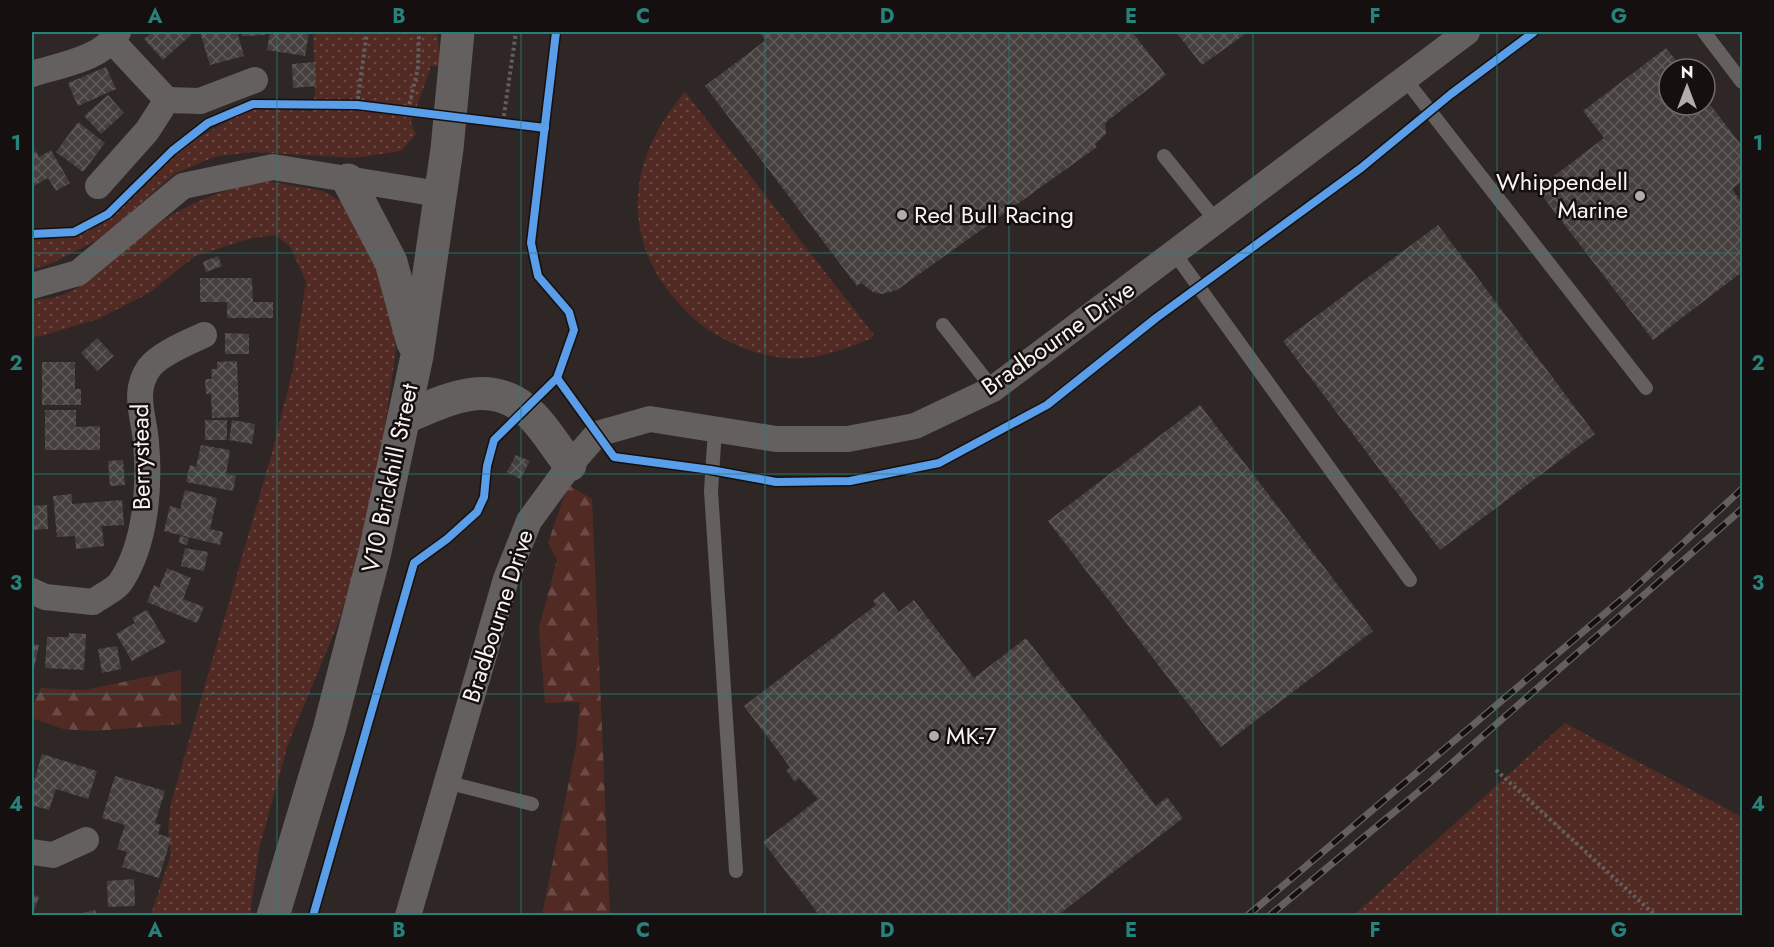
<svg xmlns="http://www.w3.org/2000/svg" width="1774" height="947" font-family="Jost,sans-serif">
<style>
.grass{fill:url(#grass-dots)}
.forest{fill:url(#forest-firs)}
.building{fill:url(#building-cross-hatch)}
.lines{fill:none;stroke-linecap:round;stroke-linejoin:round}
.path{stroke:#635e5e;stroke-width:4;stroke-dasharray:3 3;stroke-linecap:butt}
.service{stroke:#64605f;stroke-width:14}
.minor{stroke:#64605f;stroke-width:26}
.tertiary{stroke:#64605f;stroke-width:33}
.rail-casing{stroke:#656060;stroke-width:7}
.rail{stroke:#15100f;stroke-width:4.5;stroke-dasharray:14;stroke-linecap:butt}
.cycleway-casing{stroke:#15100f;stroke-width:11}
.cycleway{stroke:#5a9eea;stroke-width:8}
.grid{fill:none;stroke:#27827b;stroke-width:1.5;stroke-opacity:0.55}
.poi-dot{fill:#b3acaa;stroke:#15100f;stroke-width:2}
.labels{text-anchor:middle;stroke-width:5;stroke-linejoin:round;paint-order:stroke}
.poi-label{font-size:24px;fill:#fbf3f1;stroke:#15100f;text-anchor:start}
.street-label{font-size:24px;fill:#fbf3f1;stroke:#15100f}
.neatline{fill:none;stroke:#27827b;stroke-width:2}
.grid-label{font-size:20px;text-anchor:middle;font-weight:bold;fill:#27827b}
</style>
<defs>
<pattern id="grass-dots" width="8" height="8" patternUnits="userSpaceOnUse" patternTransform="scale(1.5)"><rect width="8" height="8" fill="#522a24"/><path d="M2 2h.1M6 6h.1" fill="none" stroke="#6c4944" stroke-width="1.8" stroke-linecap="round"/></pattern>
<pattern id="forest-firs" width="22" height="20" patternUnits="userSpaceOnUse" patternTransform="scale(1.5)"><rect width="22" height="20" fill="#522a24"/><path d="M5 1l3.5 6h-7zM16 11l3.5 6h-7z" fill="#6c4944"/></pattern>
<pattern id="building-cross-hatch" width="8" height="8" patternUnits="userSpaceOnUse" patternTransform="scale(1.5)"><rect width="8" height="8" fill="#453f3e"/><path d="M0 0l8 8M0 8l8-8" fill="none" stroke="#615b5a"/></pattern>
</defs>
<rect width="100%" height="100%" fill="#2e2726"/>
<g class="grass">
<polygon points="313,32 437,32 441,66 431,66 411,123 416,134 401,151 355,158 252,152 214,157 174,174 103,237 50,264 32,269 32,240 70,237 102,224 144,187 184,146 241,113 256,109 312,111 315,91"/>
<path d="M685 92 874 335 872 338C843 350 815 361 784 358 747 354 708 335 683 308 619 242 626 159 685 92Z"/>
<path d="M266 181 323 191 345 204 395 306 396 350 377 481 362 547 337 626 288 744 259 849 250 915H151L171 854 168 830 171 803 272 453 293 369 306 282 291 248 276 235 252 238 195 256 149 293 98 319 41 336 32 337V301C40 299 50 299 59 296 94 285 122 248 152 228 187 203 223 189 266 181Z"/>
<polygon points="1565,723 1742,817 1742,915 1354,915"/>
</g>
<g class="forest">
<polygon points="568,485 592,499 610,915 542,915 576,747 580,702 545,703 539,628 557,560 548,543"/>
<polygon points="181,670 181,724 93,731 63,729 32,718 32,707 41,688 84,690"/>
</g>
<g class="building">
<polygon points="152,32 187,32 191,35 163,60 144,39"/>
<polygon points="200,32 237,32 244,56 210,65"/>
<polygon points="242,32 265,32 265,35 242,36"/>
<polygon points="270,32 309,32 305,56 267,50"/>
<polygon points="759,32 1132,32 1166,75 1105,123 1106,134 1095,144 1097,147 897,290 882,294 873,292 861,283 857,286 705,86 766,40"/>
<polygon points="1176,32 1248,32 1202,65"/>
<polygon points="1666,48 1683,69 1669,69 1669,105 1705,105 1705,98 1742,146 1742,181 1732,189 1742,203 1742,272 1653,340 1537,189 1604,138 1583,111"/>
<polygon points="315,62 316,86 293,88 292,64"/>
<polygon points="106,67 116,89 78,106 68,83"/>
<polygon points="108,95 124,113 101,134 84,116"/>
<polygon points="78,122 105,143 83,172 56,152"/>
<polygon points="51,150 70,183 56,191 48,178 32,187 32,153 36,151 39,157"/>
<polygon points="1438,225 1595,434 1440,550 1283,341"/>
<polygon points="218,256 222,266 206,272 203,262"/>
<polygon points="200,278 252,278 253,302 273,302 273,318 227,318 227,302 200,302"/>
<polygon points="225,333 249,334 249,354 225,354"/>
<polygon points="97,338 114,356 97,371 81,353"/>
<polygon points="237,361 239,417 212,418 211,394 206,394 205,379 212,379 211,369 217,369 217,362"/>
<polygon points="42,362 75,362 75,389 81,389 81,405 42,405"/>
<polygon points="1200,405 1373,631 1221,747 1048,521"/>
<polygon points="45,410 76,410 76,427 100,426 100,450 45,450"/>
<rect x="205" y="420" width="22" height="20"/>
<polygon points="232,420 255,424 252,444 229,440"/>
<polygon points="201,445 230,450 226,474 236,476 233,491 186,482 190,465 196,467"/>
<polygon points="516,455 530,461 520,479 507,472"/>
<polygon points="123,460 125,485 110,486 108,461"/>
<polygon points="185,490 217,498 210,529 223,532 220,545 164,531 170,506 180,509"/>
<polygon points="72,494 72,504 122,500 124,525 102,526 104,546 76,549 75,536 57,537 53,496"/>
<polygon points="47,505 48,529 32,530 32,506"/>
<polygon points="180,536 189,538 187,545 179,543"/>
<polygon points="185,548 208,552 204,571 181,566"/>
<polygon points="167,568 191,578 183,599 204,607 197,623 147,602 154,585 159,588"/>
<polygon points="884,592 899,612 914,600 974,678 1026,638 1156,806 1167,797 1183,818 1057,916 820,916 763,842 818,799 799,778 795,782 786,770 790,767 744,706 876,605 873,601"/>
<polygon points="147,610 166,642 132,661 116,634 135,623 132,618"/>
<polygon points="69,633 86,634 84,670 45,668 47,637 68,637"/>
<polygon points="32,644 39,645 34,668 32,668"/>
<polygon points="117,646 121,669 102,673 98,649"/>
<polygon points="42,754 97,771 88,799 56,789 49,810 32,805 32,788"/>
<polygon points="115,776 165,791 155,823 161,825 158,834 171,838 159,878 122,867 127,852 117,849 125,825 102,818"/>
<polygon points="134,879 135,906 108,907 107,881"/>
<polygon points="32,894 39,897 32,916"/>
<polygon points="95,910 97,916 74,916 74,915"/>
</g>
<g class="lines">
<g class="path">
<polyline points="357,105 367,32"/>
<polyline points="408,110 418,68 419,32"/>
<polyline points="503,122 516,32"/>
<polyline points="1496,770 1656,916"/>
</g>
<g class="service">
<polyline points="1704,32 1742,82"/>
<polyline points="1405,79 1646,388"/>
<polyline points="1164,156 1217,222"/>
<polyline points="1175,254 1410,580"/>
<polyline points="943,325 993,389"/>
<polyline points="715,429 711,491 736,871"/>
<polyline points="446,782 532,804"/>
</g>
<g class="minor">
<polyline points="113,42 167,100"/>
<path d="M32 74C60 65 103 59 118 32"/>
<polyline points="98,186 147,131 167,100 200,101 255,80"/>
<polyline points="32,286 78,273 183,186 273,167 439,194"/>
<path d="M32 591 45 597 93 602C101 596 117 589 122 580 146 542 150 486 146 442 144 416 132 392 149 368 159 354 189 342 204 335"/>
<polyline points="32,852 53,855 86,840"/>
<polyline points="408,916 506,579 529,521 570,465 597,434 650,419 776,439 848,439 915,426 993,389 1467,32"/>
</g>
<g class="tertiary">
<polyline points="348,180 391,262 413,343"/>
<path d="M404 418C444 401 487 377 526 410 543 424 556 448 570 465"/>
<polyline points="273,916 329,730 375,552 417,356 447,149 458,32"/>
</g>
<g class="rail-casing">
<g id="rail">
<polyline points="1247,916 1629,593 1742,489"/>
<polyline points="1269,916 1428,784 1742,509"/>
</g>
</g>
<use href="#rail" class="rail"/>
<g class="cycleway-casing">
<g id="cycleway">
<polyline points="32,234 74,232 108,214 172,151 208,123 253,104 357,105 545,128"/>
<polyline points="557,378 614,457 711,470 776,482 850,481 939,463 1047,405 1156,318 1361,168 1451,94 1534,32"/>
<polyline points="313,916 414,563 447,539 477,512 484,497 487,466 494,440 557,378 574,330 569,312 538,276 531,243 556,32"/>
</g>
</g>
<use href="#cycleway" class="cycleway"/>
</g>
<path class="grid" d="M277 32V916M521 32V916M765 32V916M1009 32V916M1253 32V916M1497 32V916M32 253H1742M32 474H1742M32 694H1742"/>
<g class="poi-dot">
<circle cx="1640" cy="196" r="6"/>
<circle cx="902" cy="215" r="6"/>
<circle cx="934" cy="736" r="6"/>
</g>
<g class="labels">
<g class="poi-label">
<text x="1628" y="190" text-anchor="end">Whippendell<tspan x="1628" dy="28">Marine</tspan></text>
<text x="914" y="223">Red Bull Racing</text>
<text x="946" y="744">MK-7</text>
</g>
<g class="street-label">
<text transform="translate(1058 338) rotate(-35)" y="8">Bradbourne Drive</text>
<text transform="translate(141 457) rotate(-91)" y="8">Berrystead</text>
<text transform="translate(390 478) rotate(-78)" y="8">V10 Brickhill Street</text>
<text transform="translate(498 616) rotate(-72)" y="8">Bradbourne Drive</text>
</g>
</g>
<rect width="1774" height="947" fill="none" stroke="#15100f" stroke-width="66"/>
<g transform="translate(1687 87)"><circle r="28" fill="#15100f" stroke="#716b69" stroke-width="1.5"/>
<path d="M0-4.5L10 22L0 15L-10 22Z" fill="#b3acaa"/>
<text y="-9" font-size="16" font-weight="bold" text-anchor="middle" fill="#fbf3f1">N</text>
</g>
<rect x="33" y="33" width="1708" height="881" class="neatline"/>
<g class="grid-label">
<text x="155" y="23">A</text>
<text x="399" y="23">B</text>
<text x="643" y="23">C</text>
<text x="887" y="23">D</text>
<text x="1131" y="23">E</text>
<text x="1375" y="23">F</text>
<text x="1619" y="23">G</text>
<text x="16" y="150">1</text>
<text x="1758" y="150">1</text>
<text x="16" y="370">2</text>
<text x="1758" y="370">2</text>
<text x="16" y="590">3</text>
<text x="1758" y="590">3</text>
<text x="16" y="811">4</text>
<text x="1758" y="811">4</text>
<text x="155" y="937">A</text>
<text x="399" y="937">B</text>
<text x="643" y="937">C</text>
<text x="887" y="937">D</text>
<text x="1131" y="937">E</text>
<text x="1375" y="937">F</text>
<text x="1619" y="937">G</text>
</g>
</svg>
